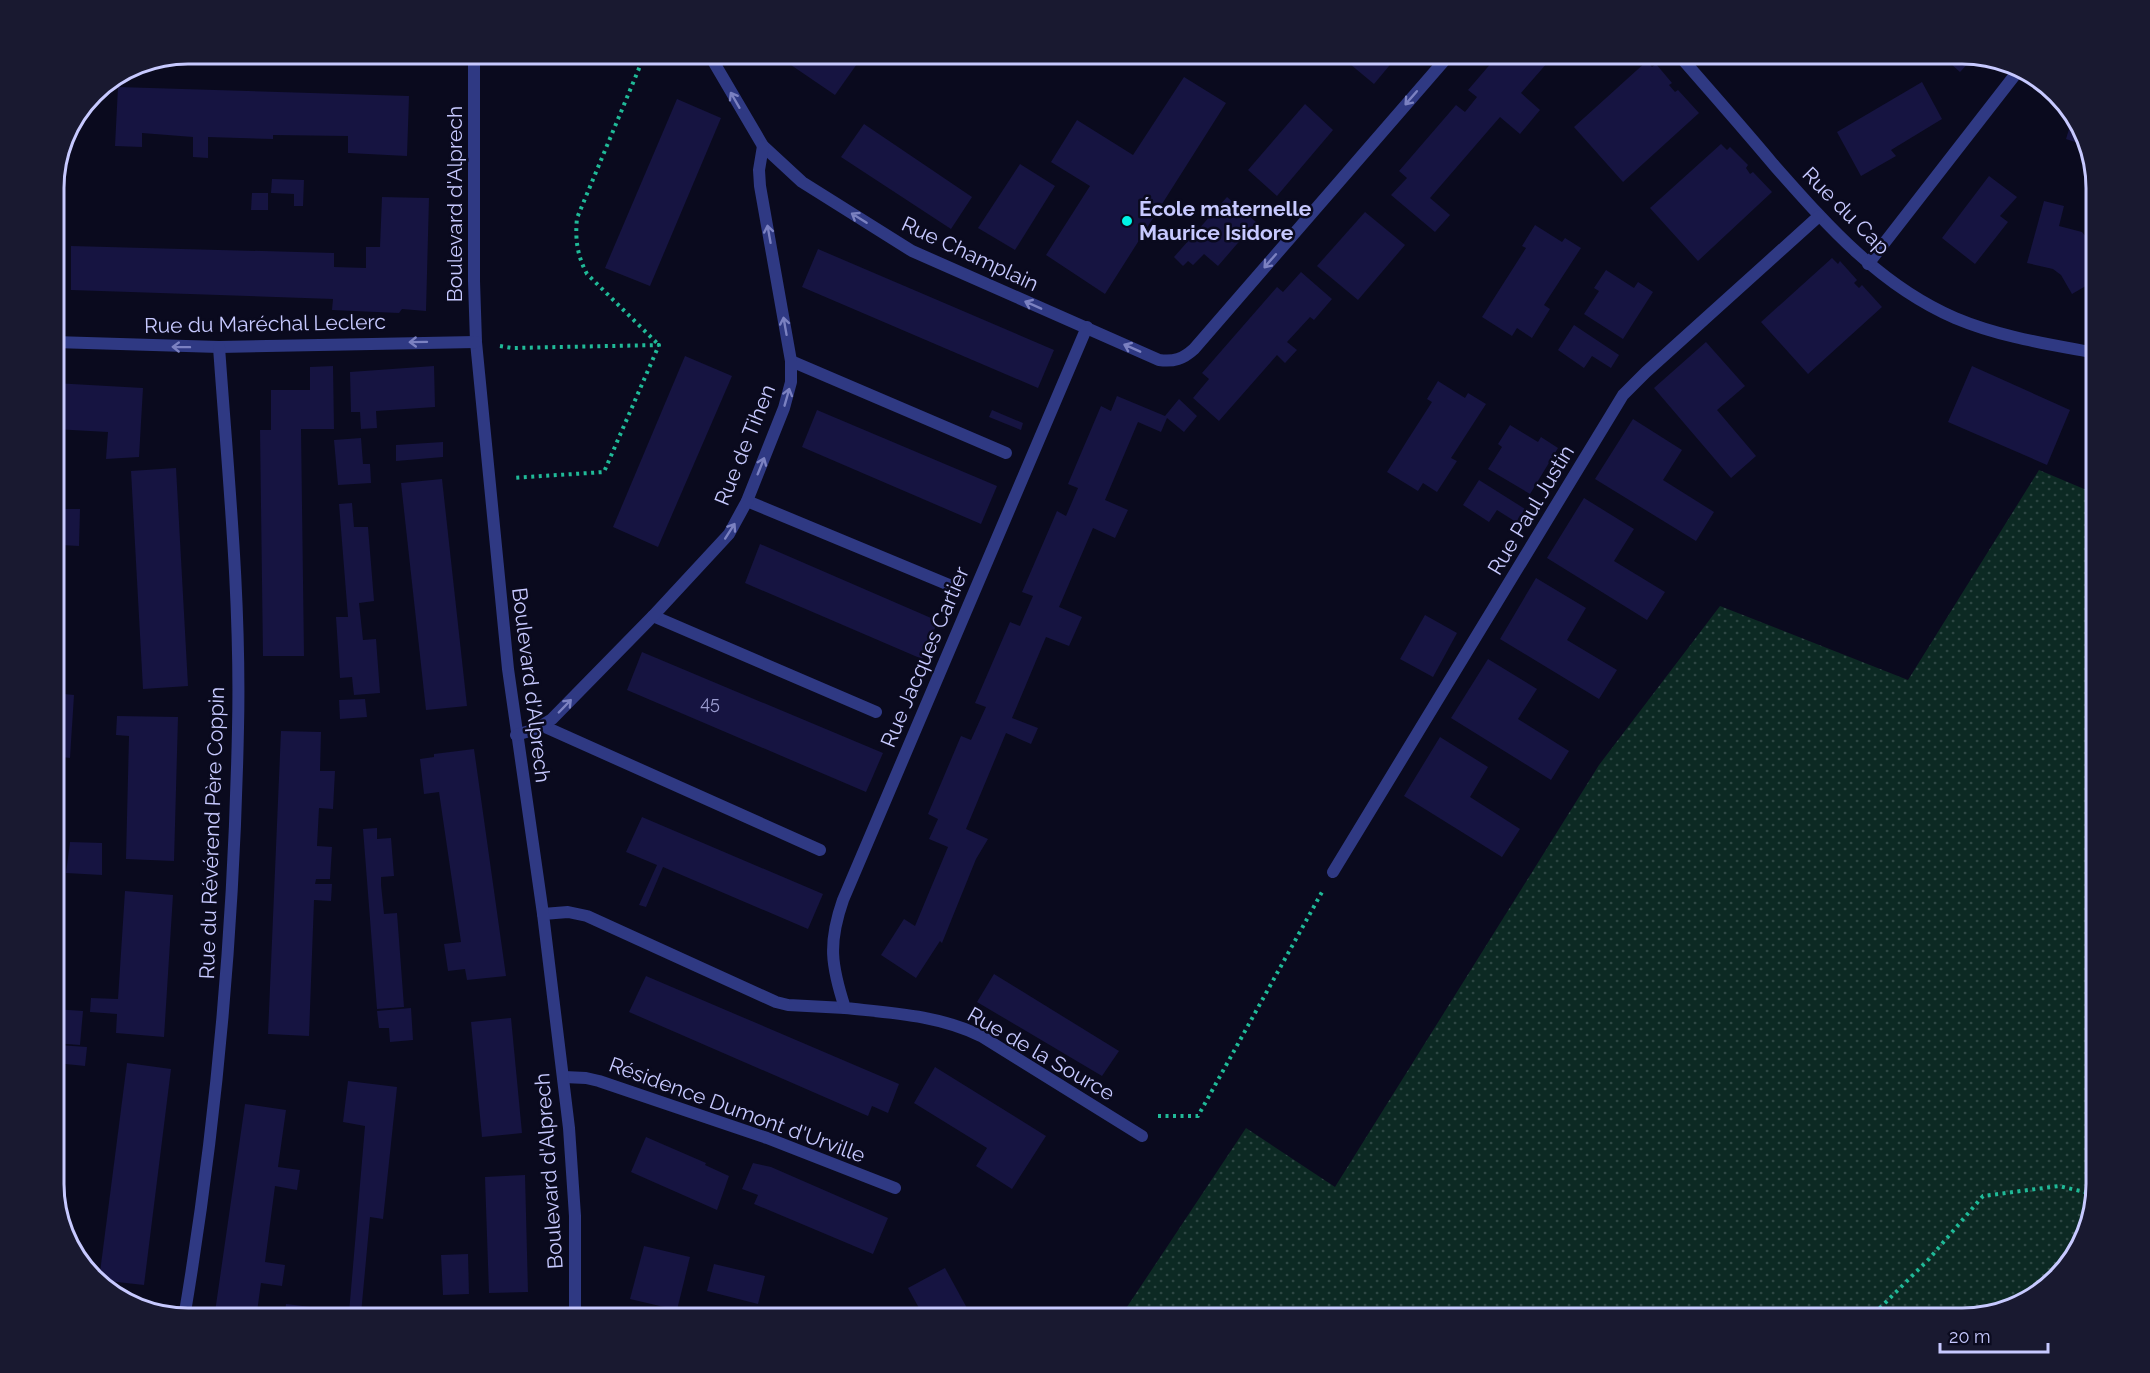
<svg xmlns="http://www.w3.org/2000/svg" width="2150" height="1373" font-family="Raleway,sans-serif">
<style>
.grass{fill:url(#grass-dots)}
.building{fill:#161441}
.lines{fill:none;stroke-linecap:round;stroke-linejoin:round}
.path{stroke:#20ba98;stroke-width:4;stroke-dasharray:3 4.5;stroke-linecap:butt}
.service{stroke:#2f3983;stroke-width:12}
.minor{stroke:#2f3983;stroke-width:12}
.oneway{stroke:#7b81c1}
.poi-dot{fill:#00f2e4;stroke:#0a0a1e;stroke-width:2}
.labels{text-anchor:middle;stroke-width:5;stroke-linejoin:round;paint-order:stroke}
.number-label{font-size:18px;fill:#9b9cd0}
.street-label{font-size:21px;fill:#c7c9ff;stroke:#0a0a1e}
.poi-label{font-size:21px;font-weight:bold;fill:#c7c9ff;stroke:#0a0a1e;text-anchor:start}
.rim{fill:none;stroke:#c7c9ff;stroke-width:3}
</style>
<defs>
<pattern id="grass-dots" width="8" height="8" patternUnits="userSpaceOnUse" patternTransform="scale(1.5)"><rect width="8" height="8" fill="#0c2923"/><path d="M2 2h.1M6 6h.1" fill="none" stroke="#2e4744" stroke-width="1.8" stroke-linecap="round"/></pattern>
</defs>
<rect width="100%" height="100%" fill="#0a0a1e"/>
<polygon class="grass" points="2039,470 2096,494 2096,1184 2073,1259 2028,1301 1961,1319 1119,1319 1246,1128 1335,1187 1599,765 1720,606 1908,680"/>
<g class="building">
<polygon points="799,54 864,54 835,95 791,65"/>
<polygon points="1348,54 1399,54 1374,84 1344,59"/>
<polygon points="1499,54 1555,54 1521,93 1540,110 1520,134 1500,117 1430,198 1450,215 1435,232 1391,195 1407,178 1399,171 1456,105 1465,112 1477,97 1468,90"/>
<polygon points="1940,54 1961,54 1973,58 1960,72"/>
<polygon points="1647,61 1652,67 1656,64 1672,83 1669,85 1675,92 1678,90 1699,113 1623,182 1574,127"/>
<polygon points="1184,77 1226,103 1105,294 1046,255 1090,186 1051,162 1077,120 1133,155"/>
<polygon points="1922,82 1942,119 1891,150 1896,156 1861,176 1837,132"/>
<polygon points="118,87 409,96 407,156 348,153 348,136 273,135 273,139 208,137 208,158 193,157 193,137 142,133 142,147 115,146"/>
<polygon points="677,99 721,118 650,286 605,268"/>
<polygon points="1305,104 1333,130 1277,196 1248,170"/>
<polygon points="2073,116 2078,122 2084,145 2066,139"/>
<polygon points="864,124 972,197 951,229 841,157"/>
<polygon points="1721,144 1727,150 1730,147 1748,165 1746,168 1750,174 1753,172 1772,192 1698,261 1650,208"/>
<polygon points="1020,164 1055,186 1015,250 978,228"/>
<polygon points="1989,176 2017,197 2000,216 2008,222 1975,264 1942,238"/>
<polygon points="272,179 304,180 303,206 294,206 294,194 271,193"/>
<polygon points="252,193 268,193 268,210 251,210"/>
<polygon points="382,197 429,198 426,311 402,309 399,313 332,310 333,299 71,290 71,246 334,253 334,267 366,268 366,247 380,247"/>
<polygon points="1227,197 1256,222 1218,266 1204,254 1193,265 1188,261 1183,266 1174,257"/>
<polygon points="2044,201 2064,206 2059,226 2082,232 2096,249 2096,280 2072,294 2061,275 2053,269 2027,263"/>
<polygon points="1365,212 1405,245 1358,300 1317,266"/>
<polygon points="1535,225 1562,242 1565,238 1581,248 1544,305 1550,309 1532,338 1517,328 1512,336 1482,317 1526,248 1522,246"/>
<polygon points="818,249 1054,350 1038,388 802,287"/>
<polygon points="1832,258 1838,264 1840,261 1857,280 1854,283 1859,288 1862,285 1882,307 1808,374 1761,322"/>
<polygon points="1606,270 1634,288 1638,282 1653,292 1623,339 1584,314 1599,291 1594,288"/>
<polygon points="1301,272 1332,299 1314,320 1310,317 1287,342 1297,350 1285,363 1277,355 1219,421 1193,398 1209,379 1202,373 1277,287 1283,292"/>
<polygon points="1574,325 1619,355 1611,368 1592,356 1584,368 1558,350"/>
<polygon points="1706,342 1745,386 1717,410 1756,456 1731,478 1654,388"/>
<polygon points="685,356 732,376 658,547 613,527"/>
<polygon points="333,366 334,429 301,429 304,656 263,656 260,430 271,430 271,390 310,390 310,367"/>
<polygon points="434,366 435,407 376,411 377,428 361,429 360,412 351,412 350,372"/>
<polygon points="1972,366 2070,410 2047,465 1948,422"/>
<polygon points="1438,381 1465,398 1468,393 1486,404 1451,458 1457,461 1437,492 1423,483 1418,491 1387,472 1432,402 1427,399"/>
<polygon points="54,383 143,388 139,457 106,459 108,432 54,429"/>
<polygon points="1117,396 1165,416 1179,399 1197,416 1184,432 1167,418 1161,432 1138,422 1105,500 1128,510 1115,538 1093,528 1059,607 1082,617 1069,646 1046,637 1012,718 1038,728 1031,744 1006,733 966,829 988,839 976,859 942,943 940,941 916,978 881,955 904,919 915,926 948,847 929,839 938,819 928,814 961,736 971,740 986,707 975,703 1010,622 1020,626 1033,596 1022,592 1057,511 1066,516 1078,488 1068,484 1101,406 1111,411"/>
<polygon points="817,410 997,486 981,524 802,447"/>
<polygon points="992,410 1023,423 1021,430 989,417"/>
<polygon points="1633,419 1682,450 1663,480 1714,512 1696,541 1595,479"/>
<polygon points="1510,425 1538,442 1541,437 1558,448 1530,494 1488,469 1502,447 1498,444"/>
<polygon points="361,438 363,464 370,464 371,483 338,485 334,440"/>
<polygon points="443,442 443,457 396,461 396,445"/>
<polygon points="176,468 188,686 143,689 131,471"/>
<polygon points="442,479 467,706 426,710 401,483"/>
<polygon points="1479,480 1525,509 1516,522 1497,510 1489,522 1463,505"/>
<polygon points="1584,498 1634,529 1614,561 1665,592 1647,620 1547,558"/>
<polygon points="352,503 354,527 368,527 374,601 359,603 363,640 376,639 380,693 354,695 352,677 340,678 336,617 348,617 339,504"/>
<polygon points="62,509 80,509 79,546 61,545"/>
<polygon points="760,544 938,621 922,659 745,583"/>
<polygon points="1536,578 1586,608 1567,640 1617,670 1599,699 1500,639"/>
<polygon points="1425,615 1457,633 1433,677 1400,659"/>
<polygon points="642,652 883,753 866,792 627,690"/>
<polygon points="1488,659 1537,689 1518,719 1569,751 1551,780 1451,718"/>
<polygon points="54,693 74,695 70,758 54,756"/>
<polygon points="365,699 367,717 340,719 339,700"/>
<polygon points="117,716 178,717 174,861 126,859 129,736 116,735"/>
<polygon points="281,731 321,732 320,771 335,771 333,809 319,808 317,846 332,847 330,879 316,879 315,884 332,884 331,901 314,900 309,1036 268,1034"/>
<polygon points="1440,737 1488,767 1470,797 1520,829 1502,857 1404,796"/>
<polygon points="474,749 506,976 467,980 465,969 448,971 444,944 461,942 439,792 424,794 420,759 434,757 434,754"/>
<polygon points="642,817 823,894 808,929 663,867 646,907 639,905 657,865 626,852"/>
<polygon points="377,828 377,839 391,838 394,876 381,877 381,885 384,914 397,913 404,1007 377,1009 363,829"/>
<polygon points="70,842 102,843 102,875 66,873"/>
<polygon points="125,891 173,895 164,1037 116,1033 117,1014 90,1012 91,998 118,999"/>
<polygon points="54,911 61,911 59,932 54,932"/>
<polygon points="994,974 1119,1051 1102,1076 977,1002"/>
<polygon points="646,976 899,1084 888,1113 872,1106 868,1116 629,1012"/>
<polygon points="54,985 65,986 63,996 54,996"/>
<polygon points="411,1008 413,1040 390,1042 389,1028 379,1028 377,1011"/>
<polygon points="54,1009 83,1011 80,1045 54,1043"/>
<polygon points="511,1018 522,1133 482,1137 471,1022"/>
<polygon points="58,1045 87,1047 85,1066 56,1063"/>
<polygon points="127,1063 171,1069 144,1285 99,1280"/>
<polygon points="935,1067 1046,1136 1012,1189 976,1166 987,1148 914,1103"/>
<polygon points="348,1081 397,1087 383,1219 370,1217 361,1314 349,1313 365,1126 343,1122"/>
<polygon points="245,1104 286,1110 278,1167 300,1170 297,1190 275,1186 265,1262 285,1265 282,1286 261,1283 256,1319 214,1319"/>
<polygon points="646,1137 706,1163 705,1165 729,1176 717,1210 631,1172"/>
<polygon points="753,1163 771,1167 888,1218 873,1254 754,1204 758,1195 742,1189"/>
<polygon points="525,1175 528,1292 489,1293 485,1177"/>
<polygon points="644,1246 690,1257 677,1310 630,1299"/>
<polygon points="468,1254 469,1294 443,1295 441,1255"/>
<polygon points="714,1264 765,1276 758,1304 707,1291"/>
<polygon points="945,1268 973,1319 925,1319 908,1288"/>
<polygon points="286,1304 319,1308 317,1319 284,1319"/>
<polygon points="529,1313 528,1319 483,1319 483,1314"/>
</g>
<g class="lines">
<g class="path">
<path d="M645 54 577 218C575 239 577 255 587 274L659 345"/>
<polyline points="500,346 512,348 659,345 604,472 513,478"/>
<polyline points="1158,1116 1198,1116 1322,892"/>
<polyline points="1869,1319 1929,1259 1983,1196 2059,1186 2093,1194"/>
</g>
<g class="service">
<polyline points="791,361 1006,453"/>
<polyline points="747,501 954,587"/>
<polyline points="653,616 876,712"/>
<polyline points="543,726 820,850"/>
<polyline points="543,914 568,912 587,916 776,1002 788,1005 845,1008"/>
<polyline points="564,1077 586,1078 599,1081 767,1138 895,1188"/>
</g>
<g class="minor">
<polyline points="474,54 474,281 476,342 508,669 543,914 569,1128 575,1216 575,1319"/>
<path d="M709 54 763 146 802 182 912 251 1159 360C1174 362 1183 359 1194 349L1450 54"/>
<path d="M1678 54C1710 91 1742 127 1773 164 1827 225 1879 285 1955 318 2000 337 2048 344 2096 353"/>
<polyline points="1868,264 2018,71"/>
<path d="M1087 327 843 900C828 943 831 965 845 1008 892 1013 938 1015 981 1036L1142 1136"/>
<polyline points="54,342 219,347 476,342"/>
<polyline points="516,735 536,729 552,719 653,616 729,534 747,501 784,408 791,382 791,361 760,186 759,170 763,146"/>
<polyline points="1333,872 1623,395 1646,372 1819,216"/>
<path d="M184 1318C217 1123 234 926 238 728 241 601 228 474 219 347"/>
</g>
</g>
<defs><path id="oneway-shaft" d="M-6 0H5M1.5-3L5.5 0L1.5 3" fill="none" stroke-width="1.6" stroke-linecap="round" stroke-linejoin="round" transform="scale(1.5)"/></defs>
<g class="oneway">
<use href="#oneway-shaft" transform="translate(1411 98) rotate(131)"/>
<use href="#oneway-shaft" transform="translate(735 100) rotate(-120)"/>
<use href="#oneway-shaft" transform="translate(859 218) rotate(-148)"/>
<use href="#oneway-shaft" transform="translate(769 234) rotate(-100)"/>
<use href="#oneway-shaft" transform="translate(1270 261) rotate(131)"/>
<use href="#oneway-shaft" transform="translate(1033 305) rotate(-156)"/>
<use href="#oneway-shaft" transform="translate(785 326) rotate(-100)"/>
<use href="#oneway-shaft" transform="translate(418 342) rotate(179)"/>
<use href="#oneway-shaft" transform="translate(181 347) rotate(-179)"/>
<use href="#oneway-shaft" transform="translate(1132 348) rotate(-156)"/>
<use href="#oneway-shaft" transform="translate(787 397) rotate(-74)"/>
<use href="#oneway-shaft" transform="translate(761 466) rotate(-68)"/>
<use href="#oneway-shaft" transform="translate(730 531) rotate(-57)"/>
<use href="#oneway-shaft" transform="translate(565 706) rotate(-46)"/>
</g>
<circle class="poi-dot" cx="1127" cy="221" r="6"/>
<g class="labels">
<g class="number-label">
<text x="710" y="709">45</text>
</g>
<g class="street-label">
<text transform="translate(455 204) rotate(-90)" y="7">Boulevard d'Alprech</text>
<text transform="translate(1846 211) rotate(45)" y="7">Rue du Cap</text>
<text transform="translate(970 254) rotate(25)" y="7">Rue Champlain</text>
<text transform="translate(265 324) rotate(-1)" y="7">Rue du Maréchal Leclerc</text>
<text transform="translate(745 445) rotate(-68)" y="7">Rue de Tihen</text>
<text transform="translate(1531 510) rotate(-59)" y="7">Rue Paul Justin</text>
<text transform="translate(925 657) rotate(-67)" y="7">Rue Jacques Cartier</text>
<text transform="translate(531 685) rotate(83)" y="7">Boulevard d'Alprech</text>
<text transform="translate(212 833) rotate(-88)" y="7">Rue du Révérend Père Coppin</text>
<text transform="translate(1041 1054) rotate(30)" y="7">Rue de la Source</text>
<text transform="translate(737 1110) rotate(20)" y="7">Résidence Dumont d'Urville</text>
<text transform="translate(549 1171) rotate(-94)" y="7">Boulevard d'Alprech</text>
</g>
<g class="poi-label">
<text x="1139" y="216">École maternelle<tspan x="1139" dy="24">Maurice Isidore</tspan></text>
</g>
</g>
<path d="M0 0H2150V1373H0ZM188 64H1962A124 124 0 0 1 2086 188V1184A124 124 0 0 1 1962 1308H188A124 124 0 0 1 64 1184V188A124 124 0 0 1 188 64Z" fill="#191930" fill-rule="evenodd"/>
<path class="rim" d="M188 64H1962A124 124 0 0 1 2086 188V1184A124 124 0 0 1 1962 1308H188A124 124 0 0 1 64 1184V188A124 124 0 0 1 188 64Z"/>
<path d="M1940 1343v9h108v-9" fill="none" stroke="#c7c9ff" stroke-width="3"/>
<text x="1949" y="1343" font-size="18" fill="#c7c9ff" stroke="#0a0a1e" stroke-width="4.5" paint-order="stroke">20 m</text>
</svg>
